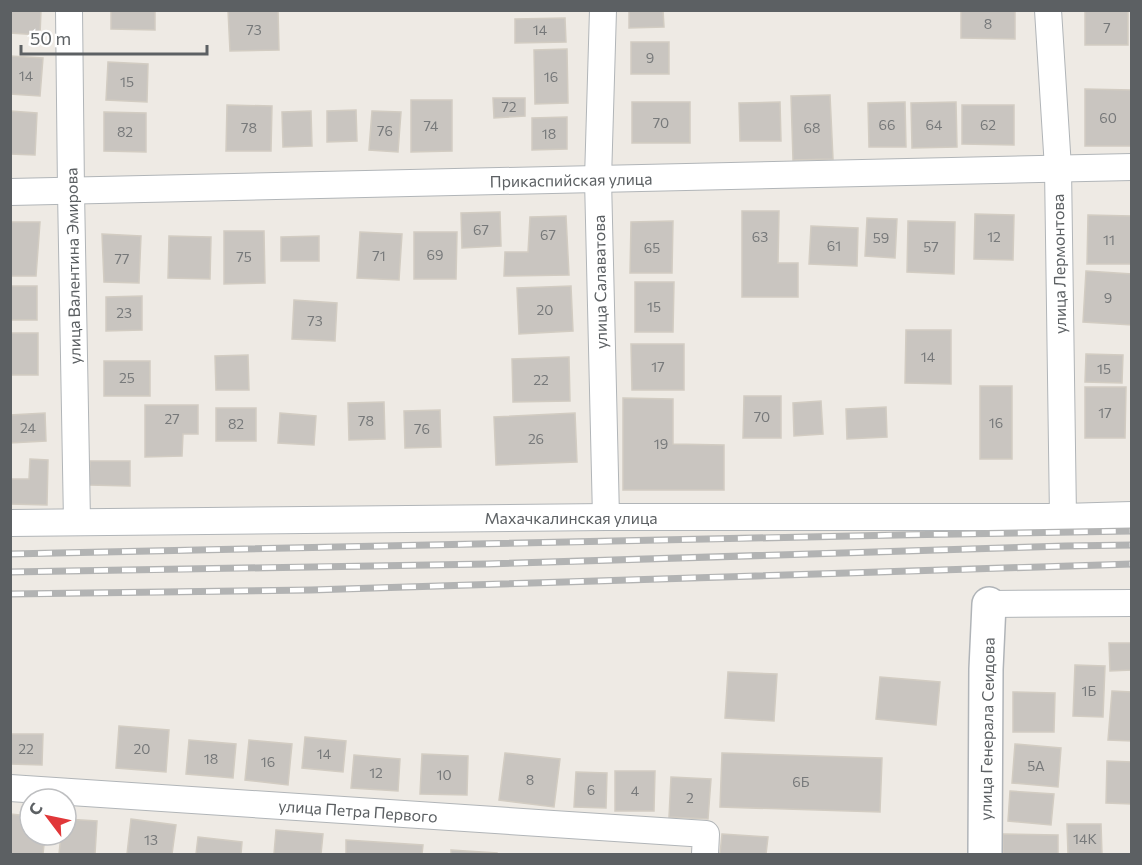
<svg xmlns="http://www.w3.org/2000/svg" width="1142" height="865" font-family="Commissioner,sans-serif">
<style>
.building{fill:#c9c5c0;stroke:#d2ccc2;stroke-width:1.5}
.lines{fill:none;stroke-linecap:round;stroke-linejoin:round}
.street-casing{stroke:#b1b5b8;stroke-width:28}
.secondary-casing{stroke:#b0b4b8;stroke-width:36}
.street{stroke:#fff;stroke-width:26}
.secondary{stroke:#fff;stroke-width:33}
.rail-casing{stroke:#b2b3b3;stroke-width:7}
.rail{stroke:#fff;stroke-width:4.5;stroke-dasharray:14;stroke-linecap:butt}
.labels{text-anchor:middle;stroke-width:4.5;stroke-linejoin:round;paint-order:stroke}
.number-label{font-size:14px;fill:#77797a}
.street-label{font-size:16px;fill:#5c6063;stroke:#fff}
</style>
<rect width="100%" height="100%" fill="#eeeae4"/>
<g class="building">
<polygon points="10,10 41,10 40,35 10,33"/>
<polygon points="111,10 155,10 155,30 111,29"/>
<polygon points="228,10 278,10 279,50 230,51"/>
<polygon points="629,10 663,10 664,27 629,28"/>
<polygon points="961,10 1015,10 1015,39 961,38"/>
<rect x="1085" y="10" width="43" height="35"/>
<polygon points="565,18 566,42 515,43 515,19"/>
<rect x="631" y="42" width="38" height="32"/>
<polygon points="567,49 568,103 535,104 534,50"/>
<polygon points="10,56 43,58 40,96 10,94"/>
<polygon points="108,62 148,64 147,102 106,100"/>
<polygon points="1085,89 1131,90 1131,146 1085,146"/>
<polygon points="830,95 833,159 793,160 791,96"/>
<polygon points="493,98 525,98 525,116 494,118"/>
<polygon points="411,100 452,100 452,151 411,152"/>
<rect x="632" y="102" width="58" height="41"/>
<polygon points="780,102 781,141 740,141 739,103"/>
<polygon points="905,102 906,147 869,147 868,103"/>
<polygon points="956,102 957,147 912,148 911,103"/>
<polygon points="227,105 272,106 271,151 226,151"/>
<polygon points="962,105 1014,105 1014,145 962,144"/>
<polygon points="356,110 357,141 327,142 327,111"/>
<polygon points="10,111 37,113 35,155 10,154"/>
<polygon points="311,111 312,146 283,147 282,112"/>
<polygon points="372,111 401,112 398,152 369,150"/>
<polygon points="104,112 146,113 146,152 104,151"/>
<polygon points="567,117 567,149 532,150 532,118"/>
<polygon points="742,211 779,211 778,263 798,263 798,297 742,297"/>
<polygon points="500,212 501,246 462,248 461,213"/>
<polygon points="975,214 1014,215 1013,260 974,259"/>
<polygon points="1088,215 1132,216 1132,264 1087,264"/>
<polygon points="566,216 569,275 504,276 505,252 528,252 530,217"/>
<polygon points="867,218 897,219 895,258 865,256"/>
<polygon points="673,221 672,273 630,273 631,222"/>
<polygon points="908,221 955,222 954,274 907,272"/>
<polygon points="10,222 40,222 36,276 10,276"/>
<polygon points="811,226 858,228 857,266 809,264"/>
<polygon points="224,231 264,231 265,283 224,284"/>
<polygon points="360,232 402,234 399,280 357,278"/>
<polygon points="414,232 457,232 456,279 414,279"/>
<polygon points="102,234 141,236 139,283 104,282"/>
<polygon points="169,236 211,237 210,279 168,278"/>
<polygon points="319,236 319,261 281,261 281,237"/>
<polygon points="1086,271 1132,274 1132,325 1083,322"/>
<polygon points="635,282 674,282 673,332 635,332"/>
<rect x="10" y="286" width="27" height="34"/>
<polygon points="571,286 573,331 519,334 517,288"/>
<polygon points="142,296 142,330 106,331 106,297"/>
<polygon points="294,300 337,303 335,341 292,339"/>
<polygon points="906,330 951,330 951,384 905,383"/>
<rect x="10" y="333" width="28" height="42"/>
<polygon points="631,344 684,344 684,390 632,390"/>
<polygon points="1086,354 1123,355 1122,383 1085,382"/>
<polygon points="248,355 249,390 216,390 215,356"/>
<polygon points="569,357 570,401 513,402 512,359"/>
<rect x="104" y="361" width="46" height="35"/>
<rect x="980" y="386" width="32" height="73"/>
<polygon points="1085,387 1126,387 1125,438 1085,438"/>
<polygon points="744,396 781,396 781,438 743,438"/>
<polygon points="623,398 673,399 673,444 724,445 724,490 623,490"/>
<polygon points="821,401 823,434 794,436 793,403"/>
<polygon points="384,402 385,439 349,440 348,403"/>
<polygon points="145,405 198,405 198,434 183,434 182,456 145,457"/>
<polygon points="886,407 887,437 847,439 846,409"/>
<rect x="216" y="408" width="40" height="33"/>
<polygon points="440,410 441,447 405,448 404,411"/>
<polygon points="45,413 46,441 10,443 10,415"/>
<polygon points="280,413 316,416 314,445 278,443"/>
<polygon points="575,413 577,462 496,465 494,417"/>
<polygon points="30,459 48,460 47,505 10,504 10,479 29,479"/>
<polygon points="90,461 130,461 130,486 89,485"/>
<polygon points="1109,643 1132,643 1132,670 1110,671"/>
<polygon points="1075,665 1105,666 1103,717 1073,716"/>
<polygon points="728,672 777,674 774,721 725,718"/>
<polygon points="880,677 940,682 936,725 876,719"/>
<polygon points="1112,691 1132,692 1132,741 1108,740"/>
<polygon points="1013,692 1055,693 1054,732 1013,732"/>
<polygon points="119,726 169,730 166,772 116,768"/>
<polygon points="10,734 43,734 42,765 10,764"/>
<polygon points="305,737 346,741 343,772 302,768"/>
<polygon points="189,740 236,744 233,778 186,774"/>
<polygon points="249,740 292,744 288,785 245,780"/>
<polygon points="1015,744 1061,748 1058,787 1012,783"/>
<polygon points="505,753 560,759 554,807 499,800"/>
<polygon points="722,753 882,758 880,812 720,807"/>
<polygon points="422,754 468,756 467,795 420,794"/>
<polygon points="354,755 400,759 398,791 351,788"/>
<polygon points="1107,761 1132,762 1132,804 1106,803"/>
<polygon points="615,771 655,771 654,811 615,811"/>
<polygon points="576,772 607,773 606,808 574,807"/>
<polygon points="671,777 711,779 708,819 669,817"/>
<polygon points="1010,791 1054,794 1051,825 1008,821"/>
<polygon points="10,814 30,816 30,835 45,835 43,854 10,854"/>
<polygon points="66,819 97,821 95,854 59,854 61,835 66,835"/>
<polygon points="131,819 176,825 172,854 127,854"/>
<polygon points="1067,824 1101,824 1102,854 1068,854"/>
<polygon points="276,830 323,834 321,854 274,854"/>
<polygon points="722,834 768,837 766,854 720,854"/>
<polygon points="1003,834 1058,835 1058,854 1003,854"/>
<polygon points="198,837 242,842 241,854 196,854"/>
<polygon points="346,840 423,845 422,854 346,854"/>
<polygon points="451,850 497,853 497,854 451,854"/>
</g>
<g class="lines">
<g class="street-casing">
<g id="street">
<polyline points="69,10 71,191 77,522"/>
<polyline points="603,10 598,179 606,517"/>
<polyline points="1048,10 1058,168 1063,517"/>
<polyline points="10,192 1132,167"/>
<polyline points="10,523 606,517 1063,517 1132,515"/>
<polyline points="989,604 1132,603"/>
<polyline points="10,788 706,834 705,854"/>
</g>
</g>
<g class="secondary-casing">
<polyline id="secondary" points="985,854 986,669 989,604"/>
</g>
<use href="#street" class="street"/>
<use href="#secondary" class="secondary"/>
<g class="rail-casing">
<g id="rail">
<polyline points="10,554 897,535 1132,531"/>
<polyline points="10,572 487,564 1065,546 1132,545"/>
<polyline points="10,594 311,590 1132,564"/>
</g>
</g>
<use href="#rail" class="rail"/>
</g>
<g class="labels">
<g class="number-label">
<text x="988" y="29">8</text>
<text x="1107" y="33">7</text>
<text x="254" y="35">73</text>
<text x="540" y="35">14</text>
<text x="650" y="63">9</text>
<text x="26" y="81">14</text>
<text x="551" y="82">16</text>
<text x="127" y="87">15</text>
<text x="509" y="112">72</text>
<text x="1108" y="123">60</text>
<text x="661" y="128">70</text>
<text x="887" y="130">66</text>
<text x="934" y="130">64</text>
<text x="988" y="130">62</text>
<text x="431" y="131">74</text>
<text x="249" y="133">78</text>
<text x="812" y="133">68</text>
<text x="385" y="136">76</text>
<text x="125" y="137">82</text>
<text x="549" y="139">18</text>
<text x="481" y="235">67</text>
<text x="548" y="240">67</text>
<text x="760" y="242">63</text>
<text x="994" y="242">12</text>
<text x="881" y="243">59</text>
<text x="1109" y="245">11</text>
<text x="834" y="251">61</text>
<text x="931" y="252">57</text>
<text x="652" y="253">65</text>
<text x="435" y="260">69</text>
<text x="379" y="261">71</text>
<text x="244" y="262">75</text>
<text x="122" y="264">77</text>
<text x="1108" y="303">9</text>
<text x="654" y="312">15</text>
<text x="545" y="315">20</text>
<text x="124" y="318">23</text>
<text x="315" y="326">73</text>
<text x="928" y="362">14</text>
<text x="658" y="372">17</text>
<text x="1104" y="374">15</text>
<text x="127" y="383">25</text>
<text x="541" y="385">22</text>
<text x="1105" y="418">17</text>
<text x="762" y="422">70</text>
<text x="172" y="424">27</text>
<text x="366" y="426">78</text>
<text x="996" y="428">16</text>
<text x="236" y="429">82</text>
<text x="28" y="433">24</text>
<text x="422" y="434">76</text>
<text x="536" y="444">26</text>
<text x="661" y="449">19</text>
<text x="1089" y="696">1Б</text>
<text x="26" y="754">22</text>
<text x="142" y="754">20</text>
<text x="324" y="759">14</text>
<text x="211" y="764">18</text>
<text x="268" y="767">16</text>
<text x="1036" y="771">5А</text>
<text x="376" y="778">12</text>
<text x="444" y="780">10</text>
<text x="530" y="785">8</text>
<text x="801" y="787">6Б</text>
<text x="591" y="795">6</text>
<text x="635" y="796">4</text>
<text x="690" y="803">2</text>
<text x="1085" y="844">14К</text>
<text x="151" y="845">13</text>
</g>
<g class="street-label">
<text transform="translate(571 180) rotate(-1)" y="6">Прикаспийская улица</text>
<text transform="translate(1059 264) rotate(-91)" y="6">улица Лермонтова</text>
<text transform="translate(73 266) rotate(-91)" y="6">улица Валентина Эмирова</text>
<text transform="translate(600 282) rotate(-91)" y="6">улица Салаватова</text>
<text x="571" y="524">Махачкалинская улица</text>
<text transform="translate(987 729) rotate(-89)" y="6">улица Генерала Сеидова</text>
<text transform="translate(358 811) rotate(4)" y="6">улица Петра Первого</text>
</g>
</g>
<rect width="1142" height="865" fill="none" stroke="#5c6063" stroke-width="24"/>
<g transform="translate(48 817) rotate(302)"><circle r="28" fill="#ffffff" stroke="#bebfc1" stroke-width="1.5"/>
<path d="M0-4.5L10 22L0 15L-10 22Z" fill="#e13739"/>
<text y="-9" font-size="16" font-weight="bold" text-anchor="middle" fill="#5c6063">С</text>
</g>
<path d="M21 45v9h186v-9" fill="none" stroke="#5c6063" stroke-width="3"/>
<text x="30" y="45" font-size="18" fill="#5c6063" stroke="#ffffff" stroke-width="4.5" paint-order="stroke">50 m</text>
</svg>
